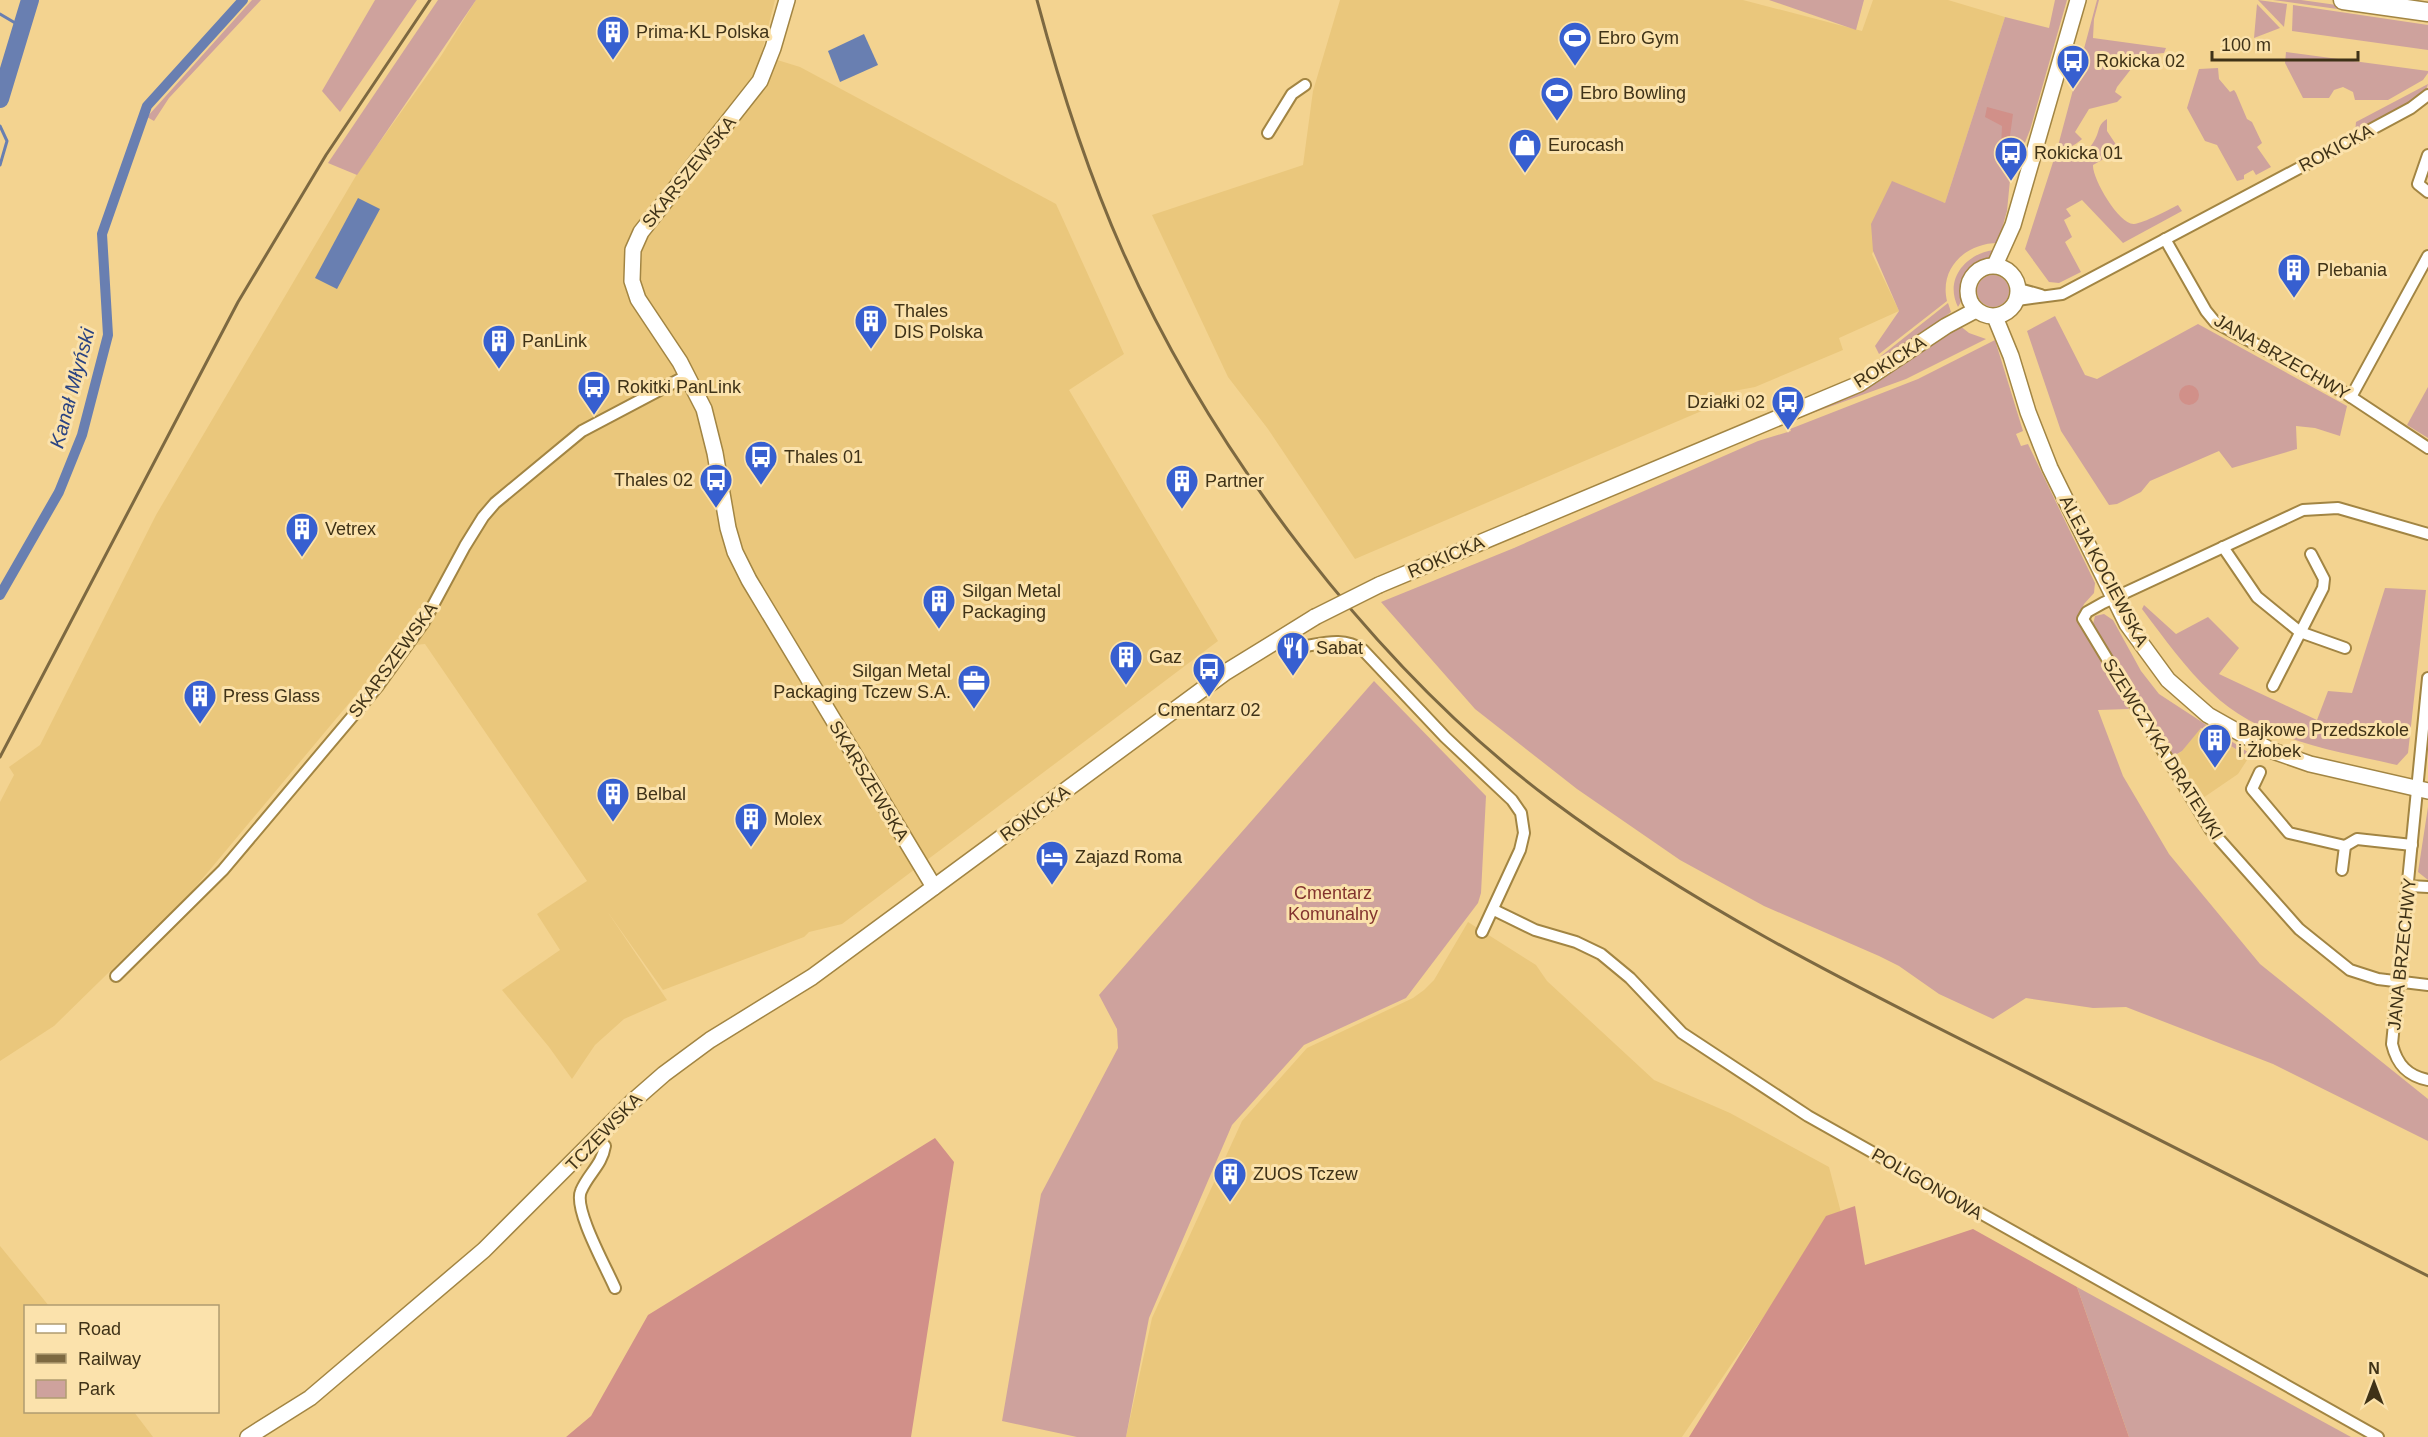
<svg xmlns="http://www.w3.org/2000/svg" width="2428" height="1437" font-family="Arial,sans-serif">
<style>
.built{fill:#eac77c}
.green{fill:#cea29d}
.forest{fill:#d19089}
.water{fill:#697fb1}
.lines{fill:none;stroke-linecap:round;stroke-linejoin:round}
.stream{stroke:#697fb1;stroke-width:3}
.canal{stroke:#697fb1;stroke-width:10}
.river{stroke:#697fb1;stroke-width:18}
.street-casing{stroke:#a28543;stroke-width:14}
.secondary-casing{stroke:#a28543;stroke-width:18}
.primary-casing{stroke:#a28543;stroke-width:21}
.street{stroke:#fff;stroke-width:10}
.secondary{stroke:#fff;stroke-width:15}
.primary{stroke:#fff;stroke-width:18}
.rail{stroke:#7d6941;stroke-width:3}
.secondary-bridge-casing{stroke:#a28543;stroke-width:18;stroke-linecap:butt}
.secondary-bridge{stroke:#fff;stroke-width:15}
.labels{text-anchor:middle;stroke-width:6;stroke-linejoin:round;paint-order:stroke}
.poi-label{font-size:18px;fill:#3f3217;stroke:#fbe2ac;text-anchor:start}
.street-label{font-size:18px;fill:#3f3217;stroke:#fbe2ac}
.park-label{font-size:18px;fill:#83332f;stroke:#fbe2ac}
.water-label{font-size:20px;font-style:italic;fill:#2a4382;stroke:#fbe2ac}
</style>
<rect width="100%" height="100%" fill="#f3d390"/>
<g class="built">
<polygon points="476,0 775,0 761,55 800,67 1056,204 1124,354 1069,390 1218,641 842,924 809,932 804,937 663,990 607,911 667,1000 624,1019 595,1045 572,1079 549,1047 502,990 560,950 537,914 587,881 425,644 396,647 193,890 54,1026 0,1061 0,802 14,775 9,767 40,745 156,515 357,174 441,56"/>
<polygon points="1340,0 1743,0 1862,31 1873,0 1948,0 2005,17 1945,203 1902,188 1872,254 1899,311 1839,338 1843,350 1755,387 1723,393 1718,404 1355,559 1268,429 1228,377 1152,215 1303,165 1313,91"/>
<polygon points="2200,728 2249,757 2238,774 2200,800 2172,757 2181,752"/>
<polygon points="1468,922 1536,965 1547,981 1654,1080 1730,1113 1829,1167 1842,1216 1773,1303 1682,1437 1126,1437 1152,1318 1242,1121 1307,1048 1413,998 1424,990 1434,980"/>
<polygon points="0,1246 49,1306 26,1306 26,1412 134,1412 153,1437 0,1437"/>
</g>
<g class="green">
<polygon points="252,0 261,0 169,98 154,121 147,117"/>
<polygon points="375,0 417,0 340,112 322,91"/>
<polygon points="438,0 476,0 357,175 328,163"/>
<polygon points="1769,0 1864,0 1856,30"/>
<path d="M2055 0H2067L2030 130 2010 180 2007 211 1998 243C1967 243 1939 267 1947 301L1879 354 1875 346 1899 311 1873 251 1871 224 1892 181 1945 203 2005 17 2049 28Z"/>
<path d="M2097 0H2099L2094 19 2093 38 2166 48 2164 53 2142 55 2117 87 2115 92 2122 97 2117 102 2089 109 2075 132 2082 139C2075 145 2067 151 2058 146Z"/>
<polygon points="2258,0 2287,4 2284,27"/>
<polygon points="2273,0 2301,0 2422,17 2422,21"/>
<polygon points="2257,4 2280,28 2254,38"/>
<polygon points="2293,5 2428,25 2428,50 2292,31"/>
<polygon points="2286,52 2428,71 2428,73 2423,80 2388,100 2355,100 2353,92 2343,87 2334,90 2329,98 2303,98 2285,63"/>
<polygon points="2218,68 2219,79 2230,92 2234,90 2236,93 2247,119 2252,122 2262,143 2257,147 2271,167 2256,175 2253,170 2244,175 2244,179 2237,181 2217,145 2205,141 2187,108 2199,69"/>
<polygon points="2428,84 2426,91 2418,98 2355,133 2356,122"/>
<path d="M2107 119V131L2117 146 2109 156 2093 165C2092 178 2119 225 2134 224 2144 223 2168 210 2178 205L2182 211 2123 243 2082 200 2066 209 2071 216 2064 220 2072 237 2065 242 2081 272 2059 283 2049 282 2025 249 2054 159C2076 160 2088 156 2097 135 2100 127 2099 124 2107 119Z"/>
<path d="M1993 250 1998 252C1990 260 1977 263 1971 272 1963 283 1966 296 1958 307 1944 279 1966 254 1993 250Z"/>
<circle cx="1993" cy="291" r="16"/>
<polygon points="1948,303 1951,312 1894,357 1888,359 1881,356"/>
<polygon points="2055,316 2085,375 2097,379 2198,324 2347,406 2340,436 2315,428 2296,426 2297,449 2232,468 2219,451 2150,481 2141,492 2117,504 2109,505 2061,431 2027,331"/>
<polygon points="1959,325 1969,333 1986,339 1906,379 1807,415"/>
<polygon points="1995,340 2023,431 2016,434 2021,446 2028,444 2095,583 2094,593 2084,604 2078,618 2129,709 2098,710 2123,776 2169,854 2260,964 2428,1099 2428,1141 2273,1064 2126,1007 2093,1008 2026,998 1993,1019 1939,994 1899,966 1879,956 1764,906 1680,860 1577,789 1475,709 1381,602 1514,548 1758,441 1791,431 1790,429 1918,379"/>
<polygon points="2428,387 2428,438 2407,425"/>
<path d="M2385 588 2426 590 2408 753 2397 765C2335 751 2260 740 2212 693 2185 668 2164 638 2142 609L2144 605 2176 634 2208 617 2239 648 2219 674 2317 720 2328 691 2352 693Z"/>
<polygon points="2104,614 2113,620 2141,671 2159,694 2254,756 2249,757 2201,728 2182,751 2172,757 2093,624 2095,616"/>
<polygon points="1374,681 1486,796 1481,893 1478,903 1406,998 1304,1045 1232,1125 1149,1318 1126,1437 1077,1437 1002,1421 1041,1194 1118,1048 1117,1029 1099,995"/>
<polygon points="2428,807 2428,880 2418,872"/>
<polygon points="2077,1287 2351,1437 2129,1437"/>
</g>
<g class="forest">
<polygon points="1987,107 2013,114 2008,150 2001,148 2002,126 1985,117"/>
<circle cx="2189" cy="395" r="10"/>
<polygon points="935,1138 954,1162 911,1437 566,1437 591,1416 648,1315"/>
<polygon points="1855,1206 1865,1265 1973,1229 2077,1287 2129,1437 1689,1437 1826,1216"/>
</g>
<g class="water">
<polygon points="864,34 878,65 840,82 828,51"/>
<polygon points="358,198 380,209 337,289 315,278"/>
</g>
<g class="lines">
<g class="stream">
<polyline points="0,14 22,27"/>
<polyline points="0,82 5,84"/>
<polyline points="0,126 7,141 0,165"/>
</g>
<polyline class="canal" points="0,595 59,492 82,435 108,335 102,234 147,106 243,0"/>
<polyline class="river" points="0,99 30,0"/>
<g class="street-casing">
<g id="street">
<polyline points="1268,133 1292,94 1305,85"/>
<polyline points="2428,155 2418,184 2428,192"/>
<polyline points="2165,239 2206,311 2215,322 2345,393 2428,448"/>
<polyline points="2019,289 2041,295"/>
<polyline points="2017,300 2062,294 2320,157 2411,108 2428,95"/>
<polyline points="2351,397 2428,256"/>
<polyline points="2428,534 2338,508 2303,510 2103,603 2087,612 2083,619 2210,829 2299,929 2350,970 2378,979 2428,985"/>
<polyline points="2223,547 2257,597 2300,632 2345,648"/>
<path d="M1285 635 1299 647C1322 644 1342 636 1363 650L1445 737 1512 800 1521 813 1524 833 1520 850 1482 932"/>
<path d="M2428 678 2392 1044C2397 1065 2408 1076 2428 1080"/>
<polyline points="2273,686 2323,588 2324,579 2311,554"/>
<polyline points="2260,772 2252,789 2289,833 2345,846 2357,839 2412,845"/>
<polyline points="2342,870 2345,846"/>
<polyline points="2409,886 2428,887"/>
<polyline points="1494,910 1535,930 1576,942 1601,954 1630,978 1682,1033 1808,1116 2378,1437"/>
<polyline points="116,976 223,870 378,686 424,622 465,546 483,517 495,503 582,431 688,375"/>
<path d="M597 1138 605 1146C602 1165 588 1174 581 1191 573 1209 607 1269 615 1288"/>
</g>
</g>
<g class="secondary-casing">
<g id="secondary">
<polyline points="787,0 773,48 760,81 641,232 633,250 632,281 638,299 680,362 704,409 715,453 728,528 735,552 749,580 934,887"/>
<polyline points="1995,265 2013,225 2078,0"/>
<circle cx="1993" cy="291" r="25"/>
<polyline points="1995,317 2011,356 2028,412 2050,468 2127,624 2168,680 2208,715 2270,750 2310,764 2428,791"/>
<polyline points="1379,585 1859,384 1946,326 1976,310"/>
<polyline points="248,1437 310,1398 484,1250 632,1102 664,1074 710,1040 812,977 1226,672 1315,617"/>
</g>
</g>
<g class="primary-casing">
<polyline id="primary" points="2343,0 2428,12"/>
</g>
<use href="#street" class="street"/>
<use href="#secondary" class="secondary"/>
<use href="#primary" class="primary"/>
<g class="rail">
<path d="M1037 0C1060 86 1087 171 1123 252 1212 453 1375 668 1551 800 1689 903 1842 980 1996 1057 2140 1130 2284 1203 2428 1276"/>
<polyline points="0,757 238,302 326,155 430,0"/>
</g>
<g class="secondary-bridge-casing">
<polyline id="secondary-bridge" points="1315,617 1379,585"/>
</g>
<use href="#secondary-bridge" class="secondary-bridge"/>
</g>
<defs>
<g id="building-pin" transform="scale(1.725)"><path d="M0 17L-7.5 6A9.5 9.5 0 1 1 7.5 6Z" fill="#375fd0" stroke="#fbe2ac"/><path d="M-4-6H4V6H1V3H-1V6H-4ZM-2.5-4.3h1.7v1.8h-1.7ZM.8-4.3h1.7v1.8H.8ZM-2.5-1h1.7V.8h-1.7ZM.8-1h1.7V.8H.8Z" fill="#fff"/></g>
<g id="stadium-pin" transform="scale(1.725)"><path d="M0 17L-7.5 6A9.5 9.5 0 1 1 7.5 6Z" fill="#375fd0" stroke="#fbe2ac"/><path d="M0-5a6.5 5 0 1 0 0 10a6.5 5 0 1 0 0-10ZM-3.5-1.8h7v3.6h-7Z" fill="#fff"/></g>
<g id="bus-pin" transform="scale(1.725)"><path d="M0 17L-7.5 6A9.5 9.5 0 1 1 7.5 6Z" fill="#375fd0" stroke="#fbe2ac"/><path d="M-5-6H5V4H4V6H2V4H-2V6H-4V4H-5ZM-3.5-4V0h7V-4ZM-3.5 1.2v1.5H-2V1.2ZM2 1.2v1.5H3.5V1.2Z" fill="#fff"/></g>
<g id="shop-pin" transform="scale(1.725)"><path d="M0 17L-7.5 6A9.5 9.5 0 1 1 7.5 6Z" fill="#375fd0" stroke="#fbe2ac"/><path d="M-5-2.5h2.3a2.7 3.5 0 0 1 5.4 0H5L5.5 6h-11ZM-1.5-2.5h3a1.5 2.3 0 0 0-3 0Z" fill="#fff"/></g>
<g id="restaurant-pin" transform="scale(1.725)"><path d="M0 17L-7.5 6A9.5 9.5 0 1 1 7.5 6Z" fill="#375fd0" stroke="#fbe2ac"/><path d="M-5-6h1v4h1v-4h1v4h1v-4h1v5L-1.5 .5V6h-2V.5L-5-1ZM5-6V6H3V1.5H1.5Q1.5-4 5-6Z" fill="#fff"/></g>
<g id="office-pin" transform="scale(1.725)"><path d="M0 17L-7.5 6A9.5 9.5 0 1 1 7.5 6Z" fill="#375fd0" stroke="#fbe2ac"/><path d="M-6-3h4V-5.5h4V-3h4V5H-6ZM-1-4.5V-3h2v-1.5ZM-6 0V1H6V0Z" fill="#fff"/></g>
<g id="hotel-pin" transform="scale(1.725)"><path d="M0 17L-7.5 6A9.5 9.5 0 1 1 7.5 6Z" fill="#375fd0" stroke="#fbe2ac"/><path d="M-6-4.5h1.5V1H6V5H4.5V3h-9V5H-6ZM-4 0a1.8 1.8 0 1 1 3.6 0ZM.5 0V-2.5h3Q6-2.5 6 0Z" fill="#fff"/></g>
</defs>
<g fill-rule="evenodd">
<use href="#building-pin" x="613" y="32"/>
<use href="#stadium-pin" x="1575" y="38"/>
<use href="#bus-pin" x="2073" y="61"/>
<use href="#stadium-pin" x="1557" y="93"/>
<use href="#shop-pin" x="1525" y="145"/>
<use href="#bus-pin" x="2011" y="153"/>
<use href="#building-pin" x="2294" y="270"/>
<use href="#building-pin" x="871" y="321"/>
<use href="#building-pin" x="499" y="341"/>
<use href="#bus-pin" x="594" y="387"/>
<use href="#bus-pin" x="1788" y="402"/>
<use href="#bus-pin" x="761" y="457"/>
<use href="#bus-pin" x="716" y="480"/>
<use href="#building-pin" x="1182" y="481"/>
<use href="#building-pin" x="302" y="529"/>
<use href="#building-pin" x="939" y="601"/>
<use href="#restaurant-pin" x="1293" y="648"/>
<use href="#building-pin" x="1126" y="657"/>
<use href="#bus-pin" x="1209" y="669"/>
<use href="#office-pin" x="974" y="681"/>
<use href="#building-pin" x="200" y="696"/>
<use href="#building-pin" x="2215" y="740"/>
<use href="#building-pin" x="613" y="794"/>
<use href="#building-pin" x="751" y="819"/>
<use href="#hotel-pin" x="1052" y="857"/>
<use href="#building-pin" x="1230" y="1174"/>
</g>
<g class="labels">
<g class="poi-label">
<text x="636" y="38">Prima-KL Polska</text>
<text x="1598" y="44">Ebro Gym</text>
<text x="2096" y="67">Rokicka 02</text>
<text x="1580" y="99">Ebro Bowling</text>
<text x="1548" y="151">Eurocash</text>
<text x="2034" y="159">Rokicka 01</text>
<text x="2317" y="276">Plebania</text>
<text x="894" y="317">Thales<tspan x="894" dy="21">DIS Polska</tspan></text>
<text x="522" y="347">PanLink</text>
<text x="617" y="393">Rokitki PanLink</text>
<text x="1765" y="408" text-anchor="end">Działki 02</text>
<text x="784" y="463">Thales 01</text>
<text x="693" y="486" text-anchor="end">Thales 02</text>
<text x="1205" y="487">Partner</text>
<text x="325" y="535">Vetrex</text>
<text x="962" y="597">Silgan Metal<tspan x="962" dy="21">Packaging</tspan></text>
<text x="1316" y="654">Sabat</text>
<text x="1149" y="663">Gaz</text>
<text x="951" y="677" text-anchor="end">Silgan Metal<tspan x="951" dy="21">Packaging Tczew S.A.</tspan></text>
<text x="223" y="702">Press Glass</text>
<text x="1209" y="716" text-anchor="middle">Cmentarz 02</text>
<text x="2238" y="736">Bajkowe Przedszkole<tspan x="2238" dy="21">i Żłobek</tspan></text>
<text x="636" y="800">Belbal</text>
<text x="774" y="825">Molex</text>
<text x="1075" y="863">Zajazd Roma</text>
<text x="1253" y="1180">ZUOS Tczew</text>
</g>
<g class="street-label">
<text transform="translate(2336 148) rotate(-28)" y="6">ROKICKA</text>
<text transform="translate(689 172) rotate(-51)" y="6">SKARSZEWSKA</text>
<text transform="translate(2282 357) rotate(30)" y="6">JANA BRZECHWY</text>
<text transform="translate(1890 362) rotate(-32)" y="6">ROKICKA</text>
<text transform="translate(1446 557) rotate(-23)" y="6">ROKICKA</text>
<text transform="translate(2104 571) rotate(62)" y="6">ALEJA KOCIEWSKA</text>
<text transform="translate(393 660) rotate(-54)" y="6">SKARSZEWSKA</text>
<text transform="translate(2163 749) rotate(58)" y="6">SZEWCZYKA DRATEWKI</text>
<text transform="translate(869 781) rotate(59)" y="6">SKARSZEWSKA</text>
<text transform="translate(1035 813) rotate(-36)" y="6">ROKICKA</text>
<text transform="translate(2402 954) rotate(-84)" y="6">JANA BRZECHWY</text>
<text transform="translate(604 1132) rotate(-46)" y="6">TCZEWSKA</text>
<text transform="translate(1927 1184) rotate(30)" y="6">POLIGONOWA</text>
</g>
<g class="park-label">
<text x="1333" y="899">Cmentarz<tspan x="1333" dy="21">Komunalny</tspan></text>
</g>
<g class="water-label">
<text transform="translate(72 388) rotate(-75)" y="7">Kanał Młyński</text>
</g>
</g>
<rect x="24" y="1305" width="195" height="108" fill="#fbe2ac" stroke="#b09c70" stroke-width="1.5"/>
<rect x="36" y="1324" width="30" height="9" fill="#ffffff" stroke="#b09c70" stroke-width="1.5"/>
<text x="78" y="1335" font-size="18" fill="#3f3217">Road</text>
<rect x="36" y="1354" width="30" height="9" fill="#7d6941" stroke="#b09c70" stroke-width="1.5"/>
<text x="78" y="1365" font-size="18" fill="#3f3217">Railway</text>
<rect x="36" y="1380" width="30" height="18" fill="#cea29d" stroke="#b09c70" stroke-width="1.5"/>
<text x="78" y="1395" font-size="18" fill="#3f3217">Park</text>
<g transform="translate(2374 1383)" stroke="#fbe2ac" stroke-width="4.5" paint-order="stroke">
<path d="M0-4.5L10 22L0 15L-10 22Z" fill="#3f3217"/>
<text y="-9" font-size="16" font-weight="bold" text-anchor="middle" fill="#3f3217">N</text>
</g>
<path d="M2212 51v9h146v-9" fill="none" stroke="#3f3217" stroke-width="3"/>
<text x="2221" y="51" font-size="18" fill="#3f3217" stroke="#fbe2ac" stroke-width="4.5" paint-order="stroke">100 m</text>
</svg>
